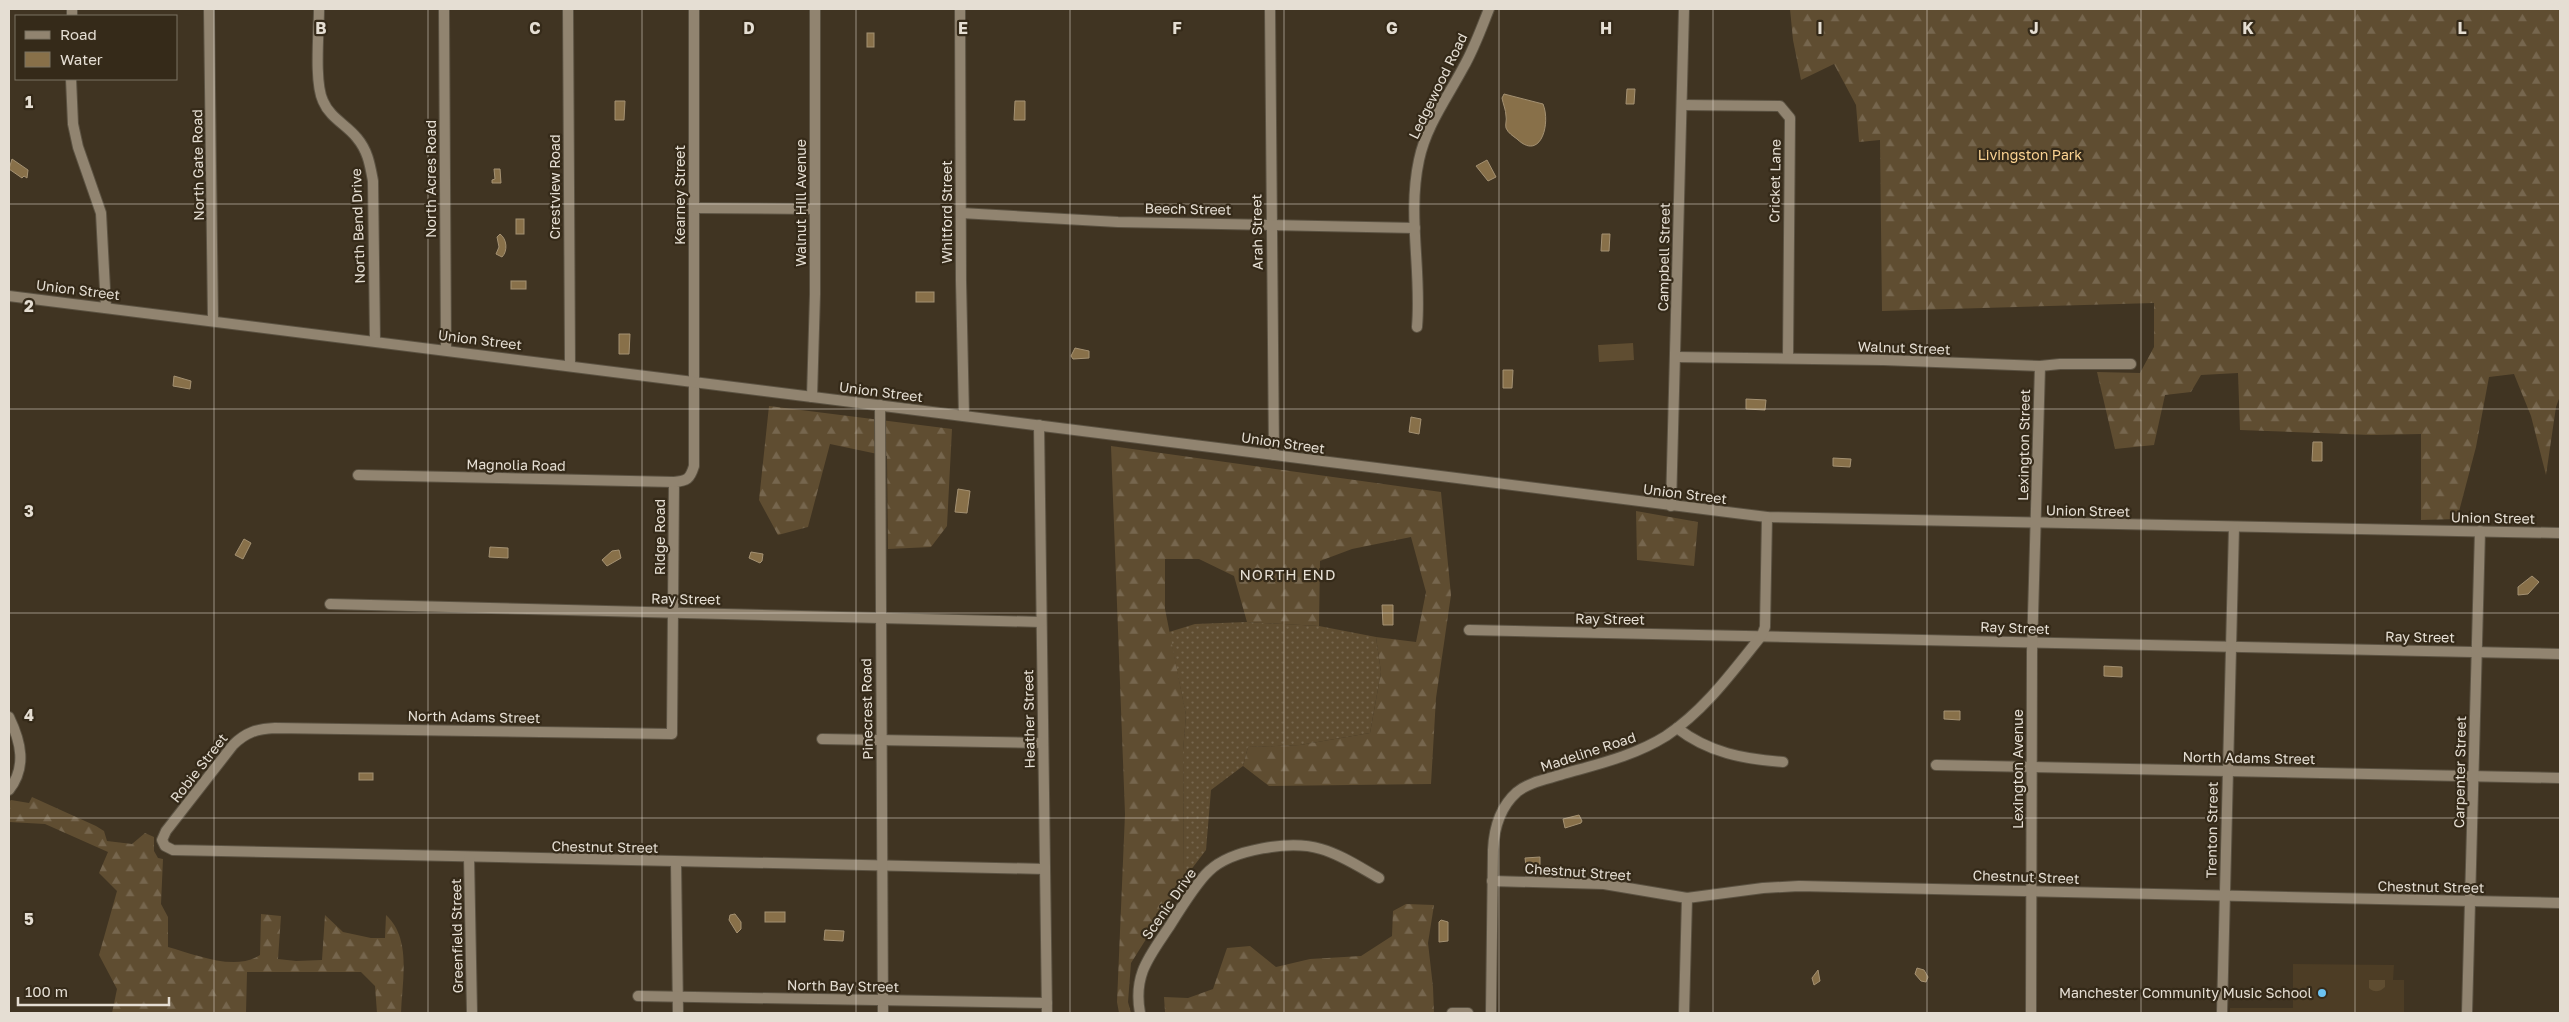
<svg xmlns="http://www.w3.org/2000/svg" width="2569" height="1022" font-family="'Golos Text',sans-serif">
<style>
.built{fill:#4d3d25}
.grass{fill:url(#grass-dots)}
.forest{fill:url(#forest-firs)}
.pitch{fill:#5f4d31}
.water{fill:#887049;stroke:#a49172}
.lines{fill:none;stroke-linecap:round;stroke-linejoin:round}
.minor-casing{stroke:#5b5242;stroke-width:12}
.minor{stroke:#918470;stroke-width:10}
.grid{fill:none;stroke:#e5ded3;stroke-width:1;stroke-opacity:0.55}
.poi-dot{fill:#6cc3f2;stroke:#352a19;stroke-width:2}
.labels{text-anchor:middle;stroke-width:4.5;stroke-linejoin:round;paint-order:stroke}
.street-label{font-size:14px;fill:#e5ded3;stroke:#352a19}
.park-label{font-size:14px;fill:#fbd393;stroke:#352a19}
.poi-label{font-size:14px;fill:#e5ded3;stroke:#352a19;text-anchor:end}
.neighbourhood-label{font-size:15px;letter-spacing:1px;fill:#e5ded3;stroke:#352a19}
.grid-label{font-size:16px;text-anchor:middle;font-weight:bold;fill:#e5ded3;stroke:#352a19;stroke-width:4.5;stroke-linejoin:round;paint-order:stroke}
</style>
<defs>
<pattern id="grass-dots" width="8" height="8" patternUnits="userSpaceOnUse" patternTransform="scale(1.25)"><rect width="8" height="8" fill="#5f4d31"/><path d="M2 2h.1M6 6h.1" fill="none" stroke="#76664e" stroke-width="1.8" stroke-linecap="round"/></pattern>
<pattern id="forest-firs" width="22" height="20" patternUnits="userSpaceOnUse" patternTransform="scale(1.25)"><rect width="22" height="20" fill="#5f4d31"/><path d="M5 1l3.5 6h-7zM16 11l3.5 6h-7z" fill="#76664e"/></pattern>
</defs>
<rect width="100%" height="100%" fill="#403422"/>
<polygon class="built" points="2293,964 2394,965 2393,980 2404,980 2404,1013 2230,1013 2230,1008 2293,1008"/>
<polygon class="grass" points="1247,622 1319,626 1376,637 1381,672 1370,733 1300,745 1248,747 1243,766 1211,790 1206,850 1184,879 1183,751 1186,715 1169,632 1195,624"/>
<g class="forest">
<polygon points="1790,9 2560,9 2560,396 2556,407 2546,475 2531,416 2514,374 2489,377 2476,447 2457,519 2421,520 2421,434 2371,435 2240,430 2238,373 2201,375 2191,392 2165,395 2154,445 2115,449 2097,372 2140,373 2154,347 2154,303 1882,311 1880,140 1859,142 1856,105 1834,64 1801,80 1793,40"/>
<polygon points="769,406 952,429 947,526 931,547 888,549 887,456 830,444 808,527 778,535 759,500"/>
<polygon points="1111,446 1441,492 1451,595 1436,698 1431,784 1269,786 1243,766 1248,747 1300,745 1370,733 1381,672 1376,637 1416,642 1426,592 1411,537 1352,549 1320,561 1319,626 1247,622 1234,576 1199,559 1165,559 1165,609 1186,715 1183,751 1184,879 1131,963 1128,1002 1131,1013 1119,1013 1117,1002 1125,814"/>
<polygon points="1636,511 1698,522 1694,566 1637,560"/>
<path d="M32 797 96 826 104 831 107 841 132 844 145 833 154 837V851L158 858 163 859 161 904 168 917V947C194 954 235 972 260 955L261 914 281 916 278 959 296 961 322 960 325 915 343 932 371 938H385L386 915C412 939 402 981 401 1013H377L375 986 361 972H247L246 1013H112L117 989 99 955 117 891 99 873 108 852 45 824 9 822V802L11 800 29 803Z"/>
<polygon points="1406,904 1434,905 1428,943 1433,987 1434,1013 1165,1012 1164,997 1188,998 1213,989 1227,948 1250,946 1276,967 1310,959 1361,956 1392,936 1393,911"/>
</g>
<g class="pitch">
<polygon points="1633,343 1634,360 1599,362 1598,345"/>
<path d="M2369 980H2385V987C2380 992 2374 993 2369 988Z"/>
</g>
<g class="water">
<rect x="867" y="33" width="7" height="14"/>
<polygon points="1627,89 1635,89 1634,104 1626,104"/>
<path d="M1504 94 1543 104C1551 123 1541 162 1517 139 1513 136 1508 133 1506 128 1505 124 1507 120 1506 116 1506 110 1503 104 1502 98Z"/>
<polygon points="615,101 625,101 624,120 615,120"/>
<polygon points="1015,101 1025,101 1025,120 1014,120"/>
<polygon points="12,159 28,170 27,178 24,176 22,178 9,169"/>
<polygon points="1487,160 1496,177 1488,181 1476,166"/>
<polygon points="494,169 500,169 501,183 492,183 492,180 495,179"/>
<rect x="516" y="219" width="8" height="15"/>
<path d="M500 234C507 239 508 251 502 257L496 254 499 247 497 237Z"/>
<polygon points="1602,234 1610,234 1609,251 1601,251"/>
<rect x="511" y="281" width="15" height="8"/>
<rect x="916" y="292" width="18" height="10"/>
<polygon points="619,334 630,334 629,354 619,354"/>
<polygon points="1075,348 1089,351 1089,358 1073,359 1071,356"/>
<polygon points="1503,370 1513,370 1512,388 1503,388"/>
<polygon points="174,376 191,381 190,389 173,386"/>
<polygon points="1746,399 1766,400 1765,410 1746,409"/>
<polygon points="1411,417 1421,419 1419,434 1409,432"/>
<polygon points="2313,442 2322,442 2322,461 2312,461"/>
<polygon points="1833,458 1851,459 1850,467 1833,466"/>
<polygon points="958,489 970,491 967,513 955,512"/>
<polygon points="244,539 251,543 243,559 235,555"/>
<polygon points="490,547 508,548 508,558 489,557"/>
<polygon points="619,550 621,558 607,566 602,560 612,551"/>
<polygon points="751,552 763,554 762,561 760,563 749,558"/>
<polygon points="2532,576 2539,582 2528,594 2518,595 2518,587"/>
<polygon points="1382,605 1393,605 1393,625 1383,625"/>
<polygon points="2104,666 2122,667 2122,677 2104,676"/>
<polygon points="1944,711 1960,711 1960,720 1944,719"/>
<rect x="359" y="773" width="14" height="7"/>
<polygon points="1579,815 1582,821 1581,823 1565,828 1563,819"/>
<polygon points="1540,857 1540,865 1526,866 1525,858"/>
<rect x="765" y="912" width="20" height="10"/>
<polygon points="735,914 741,922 741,929 737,933 729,920 730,915"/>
<polygon points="1441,920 1448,922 1448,941 1439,942 1439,922"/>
<polygon points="825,930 844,931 843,941 824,940"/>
<polygon points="1917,968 1924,970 1928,977 1926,982 1921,981 1915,974"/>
<polygon points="1818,970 1820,981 1814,985 1812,978"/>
</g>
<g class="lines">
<g class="minor-casing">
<g id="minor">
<polyline points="209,9 213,321"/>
<path d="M319 9C319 32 314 82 323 101 330 118 347 125 357 138 368 151 370 165 373 181L375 341"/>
<polyline points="444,9 446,349"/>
<polyline points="568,9 570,365"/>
<path d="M694 9V466C690 479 687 481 674 482L672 734 275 728C257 729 246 732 233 745L166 831 162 840 165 846 173 850 1045 869"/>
<polyline points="960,9 961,281 964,416"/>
<polyline points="1270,9 1274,455"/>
<polyline points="72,16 72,9"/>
<polyline points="71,79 73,124 78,147 101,213 106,308"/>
<polyline points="1682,105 1780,106 1790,118 1788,358"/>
<polyline points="694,208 815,209"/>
<polyline points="961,213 1118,222 1415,228"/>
<polyline points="9,296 1767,517 2560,533"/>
<path d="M1417 327C1422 272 1407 215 1419 160 1426 126 1447 98 1463 68 1474 49 1481 29 1489 9"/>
<polyline points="1676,357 1883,360 2040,366 2060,364 2131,364"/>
<polyline points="812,397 815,294 815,9"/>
<polyline points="880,405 883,1013"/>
<polyline points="1039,425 1047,1013"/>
<polyline points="358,475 674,482"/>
<polyline points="1671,506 1684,9"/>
<polyline points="330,604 1041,622"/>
<polyline points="1469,630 2560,654"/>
<path d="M9 717C21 742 27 767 9 790"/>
<path d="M1677 728C1709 753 1744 759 1783 762"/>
<polyline points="822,739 1043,743"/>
<polyline points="1936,765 2560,778"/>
<polyline points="469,857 472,1013"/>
<polyline points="676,862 678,1013"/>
<polyline points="1492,881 1604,884 1687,898 1763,888 1799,886 2560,903"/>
<polyline points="638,996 1047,1003"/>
<path d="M1140 1013C1133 975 1149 957 1169 927 1179 911 1196 883 1209 871 1232 849 1291 840 1321 849 1342 855 1361 868 1379 878"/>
<polyline points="1452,1013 1468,1013"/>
<path d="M1491 1013 1493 850C1494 828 1500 807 1517 792 1529 782 1548 779 1563 774 1598 764 1634 756 1666 736 1705 710 1733 671 1762 635L1765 627 1767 517"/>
<polyline points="1684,1013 1687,898"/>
<polyline points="2031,1013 2032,652 2040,366"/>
<polyline points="2222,1013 2234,527"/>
<polyline points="2467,1013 2480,531"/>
</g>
</g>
<use href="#minor" class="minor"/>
</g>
<path class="grid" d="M214 9V1013M428 9V1013M642 9V1013M856 9V1013M1070 9V1013M1284 9V1013M1499 9V1013M1713 9V1013M1927 9V1013M2141 9V1013M2355 9V1013M9 204H2560M9 409H2560M9 613H2560M9 818H2560"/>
<circle class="poi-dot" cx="2322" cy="993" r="5"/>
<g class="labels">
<g class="street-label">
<text transform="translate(1438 86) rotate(-64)" y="5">Ledgewood Road</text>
<text transform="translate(198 165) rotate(-91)" y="5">North Gate Road</text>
<text transform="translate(431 179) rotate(-90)" y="5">North Acres Road</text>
<text transform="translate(1775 181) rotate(-89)" y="5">Cricket Lane</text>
<text transform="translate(555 187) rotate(-90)" y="5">Crestview Road</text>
<text transform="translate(680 195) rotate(-90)" y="5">Kearney Street</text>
<text transform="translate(801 203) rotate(-90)" y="5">Walnut Hill Avenue</text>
<text transform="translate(1188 209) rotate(1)" y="5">Beech Street</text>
<text transform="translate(947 212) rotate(-90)" y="5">Whitford Street</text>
<text transform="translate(358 226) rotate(-92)" y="5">North Bend Drive</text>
<text transform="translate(1257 232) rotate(-91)" y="5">Arah Street</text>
<text transform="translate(1664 257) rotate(-89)" y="5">Campbell Street</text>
<text transform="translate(78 290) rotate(7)" y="5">Union Street</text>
<text transform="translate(480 340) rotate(7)" y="5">Union Street</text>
<text transform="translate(1904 348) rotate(2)" y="5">Walnut Street</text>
<text transform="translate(881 392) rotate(7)" y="5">Union Street</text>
<text transform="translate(1283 443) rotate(8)" y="5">Union Street</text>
<text transform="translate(2024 445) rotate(-89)" y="5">Lexington Street</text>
<text transform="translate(516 465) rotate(1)" y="5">Magnolia Road</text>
<text transform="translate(1685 494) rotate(7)" y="5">Union Street</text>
<text transform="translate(2088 511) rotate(1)" y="5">Union Street</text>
<text transform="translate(2493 518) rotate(1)" y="5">Union Street</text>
<text transform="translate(660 537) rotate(-90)" y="5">Ridge Road</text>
<text transform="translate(686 599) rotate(1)" y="5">Ray Street</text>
<text transform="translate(1610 619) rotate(1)" y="5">Ray Street</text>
<text transform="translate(2015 628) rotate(2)" y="5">Ray Street</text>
<text transform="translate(2420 637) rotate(1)" y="5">Ray Street</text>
<text transform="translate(867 709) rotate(-91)" y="5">Pinecrest Road</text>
<text transform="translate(474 717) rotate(1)" y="5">North Adams Street</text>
<text transform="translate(1029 719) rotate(-91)" y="5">Heather Street</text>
<text transform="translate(1588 752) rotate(-18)" y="5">Madeline Road</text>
<text transform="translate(2249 758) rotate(1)" y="5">North Adams Street</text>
<text transform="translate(199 768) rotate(-52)" y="5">Robie Street</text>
<text transform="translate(2018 769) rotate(-90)" y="5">Lexington Avenue</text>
<text transform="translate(2460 772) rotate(-89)" y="5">Carpenter Street</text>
<text transform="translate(2212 830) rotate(-89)" y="5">Trenton Street</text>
<text transform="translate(605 847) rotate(1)" y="5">Chestnut Street</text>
<text transform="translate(1578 872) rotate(4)" y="5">Chestnut Street</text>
<text transform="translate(2026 877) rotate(2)" y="5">Chestnut Street</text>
<text transform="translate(2431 887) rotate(1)" y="5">Chestnut Street</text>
<text transform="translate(1169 904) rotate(-55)" y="5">Scenic Drive</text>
<text transform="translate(457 936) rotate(-91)" y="5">Greenfield Street</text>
<text transform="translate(843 986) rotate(1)" y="5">North Bay Street</text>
</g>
<g class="park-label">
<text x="2030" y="160">Livingston Park</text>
</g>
<g class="poi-label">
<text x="2312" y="998">Manchester Community Music School</text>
</g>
<g class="neighbourhood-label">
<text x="1288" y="580">NORTH END</text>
</g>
</g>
<g class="grid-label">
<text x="321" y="34">B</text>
<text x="535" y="34">C</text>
<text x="749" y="34">D</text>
<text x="963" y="34">E</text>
<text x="1177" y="34">F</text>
<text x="1392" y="34">G</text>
<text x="1606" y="34">H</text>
<text x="1820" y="34">I</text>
<text x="2034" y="34">J</text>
<text x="2248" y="34">K</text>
<text x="2462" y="34">L</text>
<text x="29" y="108">1</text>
<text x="29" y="312">2</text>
<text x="29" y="517">3</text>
<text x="29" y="721">4</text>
<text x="29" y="925">5</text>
</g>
<rect width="2569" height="1022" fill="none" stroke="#e5ded3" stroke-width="20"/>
<rect x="15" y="15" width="162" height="65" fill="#352a19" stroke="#7b7263"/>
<rect x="25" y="31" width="25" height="8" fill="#918470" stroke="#7b7263"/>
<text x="60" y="40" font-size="15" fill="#e5ded3">Road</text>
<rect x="25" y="52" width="25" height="15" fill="#887049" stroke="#7b7263"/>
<text x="60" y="65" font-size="15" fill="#e5ded3">Water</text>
<path d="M18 997v8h151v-8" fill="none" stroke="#e5ded3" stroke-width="2.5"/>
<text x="25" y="997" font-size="15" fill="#e5ded3" stroke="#352a19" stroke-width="4" paint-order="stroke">100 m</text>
</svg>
